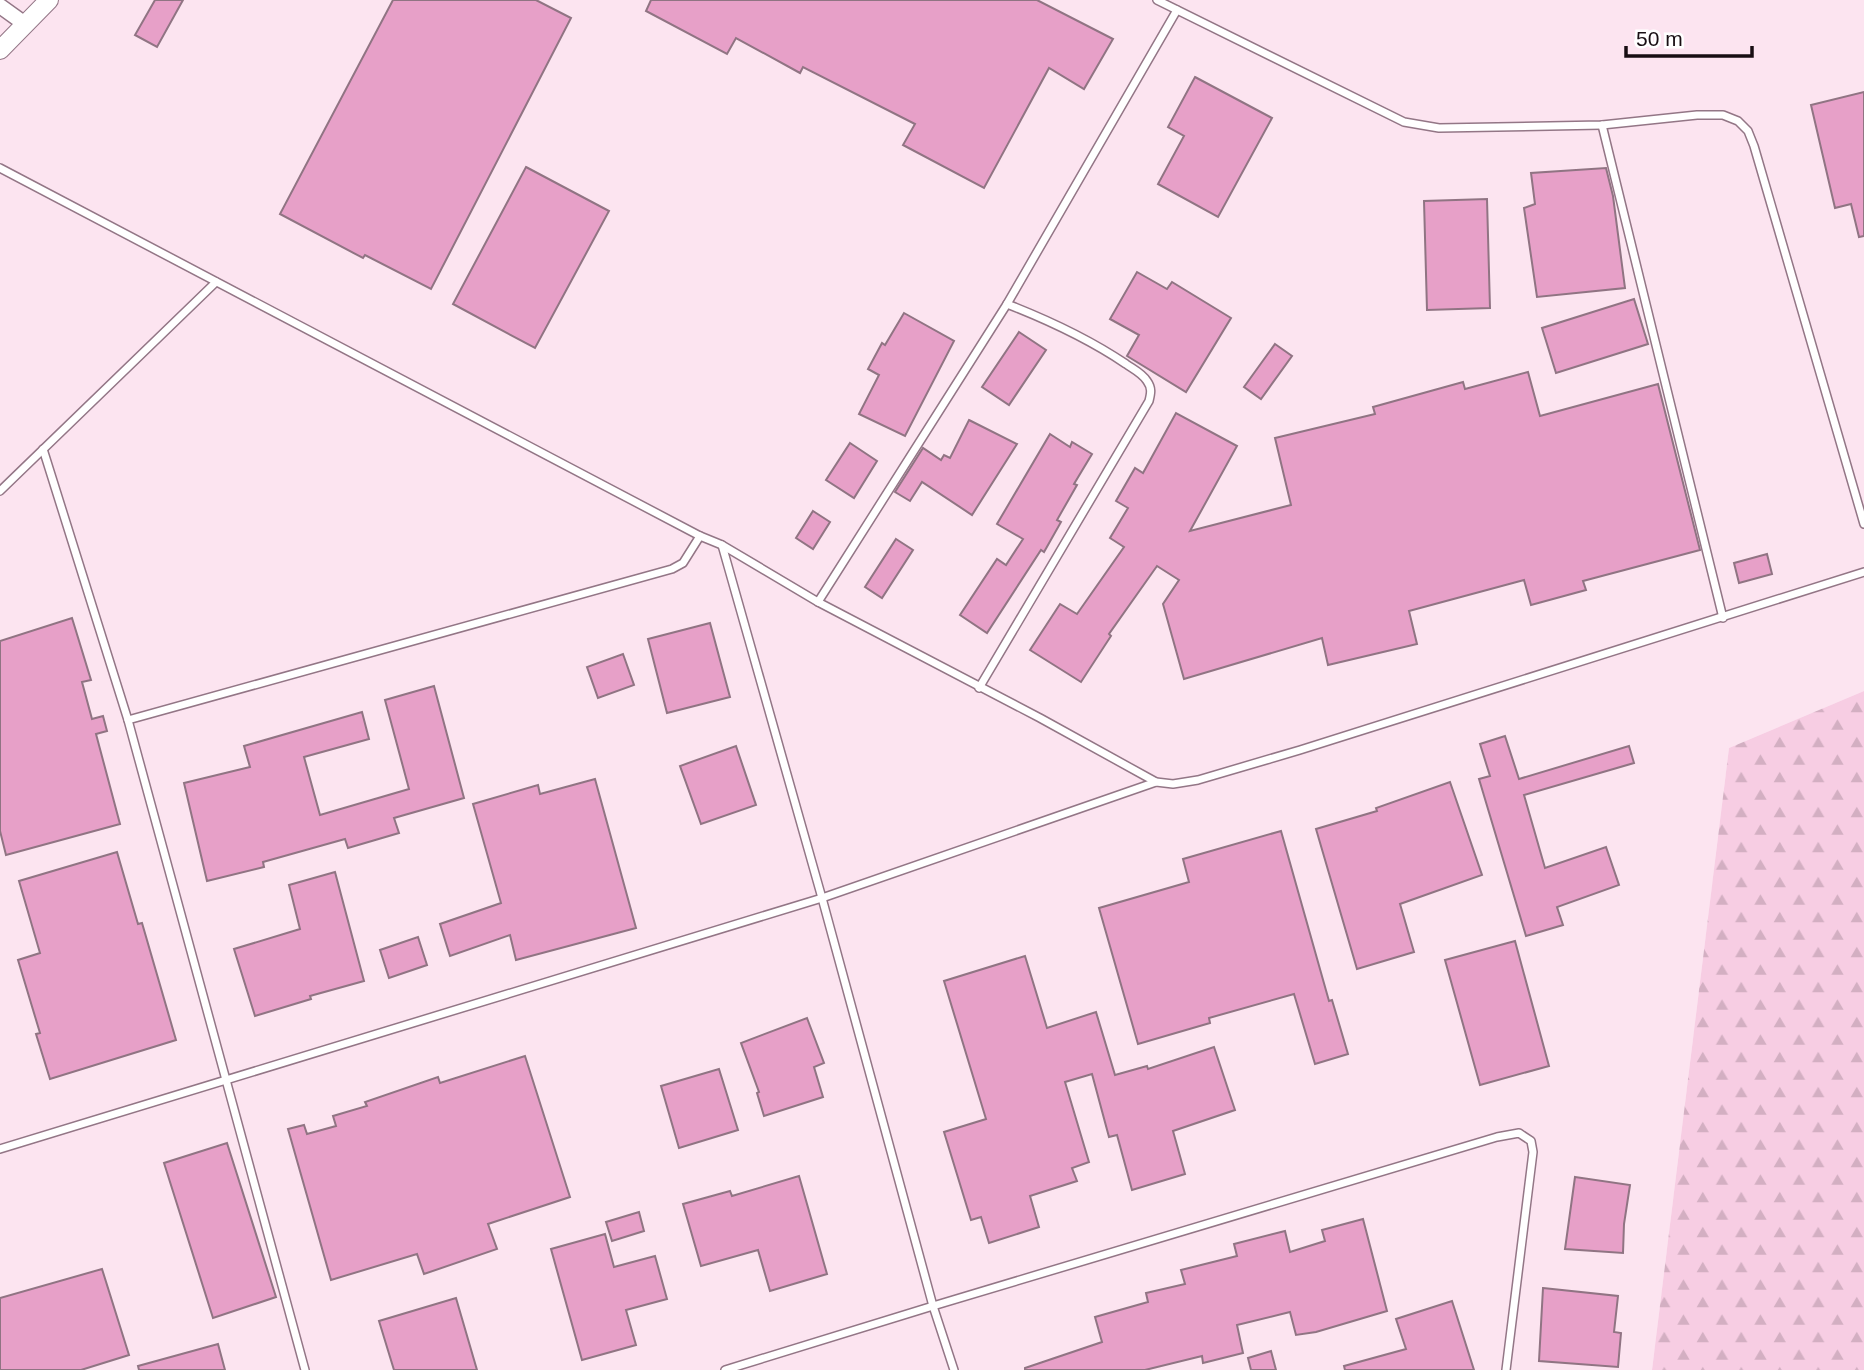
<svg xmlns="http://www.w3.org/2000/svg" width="1864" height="1370" font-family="Helvetica,sans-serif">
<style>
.built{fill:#fce4f0}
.forest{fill:url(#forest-firs)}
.building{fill:#e7a0c8;stroke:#907483;stroke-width:2}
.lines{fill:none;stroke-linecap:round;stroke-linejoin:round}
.service-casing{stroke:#937686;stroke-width:10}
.minor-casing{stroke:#937686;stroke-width:17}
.tertiary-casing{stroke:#937686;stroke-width:20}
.service{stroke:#fff;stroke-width:7}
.minor{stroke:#fff;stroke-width:14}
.tertiary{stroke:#fff;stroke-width:18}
</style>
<defs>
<pattern id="forest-firs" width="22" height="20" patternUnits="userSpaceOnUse" patternTransform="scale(1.75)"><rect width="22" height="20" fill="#f7cde3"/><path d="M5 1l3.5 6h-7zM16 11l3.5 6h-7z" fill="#d3afc2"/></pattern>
</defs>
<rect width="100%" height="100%" fill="#fef1f8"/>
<polygon class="built" points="0,0 1864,0 1864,691 1729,748 1652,1370 0,1370"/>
<polygon class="forest" points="1864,691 1864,1370 1652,1370 1729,748"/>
<g class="building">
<polygon points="155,0 183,0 157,47 135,35"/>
<polygon points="393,0 536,0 571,18 431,289 365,255 363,258 280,214"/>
<polygon points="651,0 1037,0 1113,39 1084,89 1049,68 984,188 903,145 915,124 803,67 800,73 736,38 727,54 646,11"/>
<polygon points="1195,77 1272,118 1218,217 1158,184 1184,136 1168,127"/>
<polygon points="1864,92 1864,236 1859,237 1851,204 1835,208 1811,105"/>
<polygon points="526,167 609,211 535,348 453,304"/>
<polygon points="1606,168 1613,196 1625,288 1537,297 1524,208 1535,204 1531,173"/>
<polygon points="1487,199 1490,308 1427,310 1424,201"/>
<polygon points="1137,272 1167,289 1172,282 1231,318 1186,392 1127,356 1139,335 1110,319"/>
<polygon points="1634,299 1648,344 1556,373 1542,328"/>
<polygon points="904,313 954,341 905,436 859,414 879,375 868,369 882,343 885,345"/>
<polygon points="1019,332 1046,350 1009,405 982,387"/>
<polygon points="1275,344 1292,356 1261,399 1244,387"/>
<polygon points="1528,372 1540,416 1658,384 1700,550 1583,581 1586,590 1531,605 1524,580 1409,611 1417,644 1328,665 1322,638 1184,679 1163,604 1179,580 1157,566 1109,634 1111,636 1081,682 1030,650 1060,604 1077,614 1124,547 1110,538 1128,508 1116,501 1135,468 1143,473 1176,413 1237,446 1190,531 1291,505 1275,438 1375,414 1373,407 1463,382 1465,389"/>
<polygon points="969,420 1017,444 972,515 922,482 910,501 895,492 923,448 941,460 944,455 950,458"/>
<polygon points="1050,434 1070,447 1072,442 1092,454 1074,484 1077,485 1057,520 1061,522 1044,552 1041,550 987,633 960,615 997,559 1006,565 1023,539 997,524"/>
<polygon points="850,443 877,461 854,498 826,480"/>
<polygon points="813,511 830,522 813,549 796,538"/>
<polygon points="896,539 913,550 882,598 865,587"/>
<polygon points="1767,554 1772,574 1739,583 1734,563"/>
<polygon points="72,618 91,680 82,682 92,719 103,716 107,731 96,734 120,824 6,855 0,831 0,641"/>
<polygon points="710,623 730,697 667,713 648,639"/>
<polygon points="623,654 634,685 598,698 587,667"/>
<polygon points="434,686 464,798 394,818 399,833 348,848 345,839 263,862 264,867 207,881 184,783 250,767 244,746 362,712 369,739 304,757 320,815 409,789 385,700"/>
<polygon points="1505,736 1519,779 1629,746 1634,763 1524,795 1545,868 1606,847 1619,885 1557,907 1563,925 1526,936 1479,779 1490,776 1480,744"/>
<polygon points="736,746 756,805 701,824 680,766"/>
<polygon points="595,779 636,928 516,960 510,935 450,956 440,924 501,903 473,804 538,785 540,794"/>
<polygon points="1450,782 1482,875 1400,904 1414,952 1357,969 1316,829 1377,811 1376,808"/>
<polygon points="1281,831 1329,1001 1332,1000 1348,1054 1315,1064 1294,994 1209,1018 1210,1023 1138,1044 1099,908 1189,882 1183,859"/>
<polygon points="117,852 138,924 142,923 176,1040 50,1079 36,1034 40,1033 18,960 40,953 19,881"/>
<polygon points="335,872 364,981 310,996 311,999 255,1016 234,949 300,929 289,885"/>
<polygon points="418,937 427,965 389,978 380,950"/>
<polygon points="1515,941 1549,1066 1480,1085 1445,960"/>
<polygon points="1025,956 1047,1028 1096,1012 1115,1075 1147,1066 1148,1069 1214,1047 1235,1110 1173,1131 1185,1174 1132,1190 1117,1135 1109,1137 1092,1074 1065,1082 1089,1162 1072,1168 1077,1181 1030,1196 1039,1227 989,1243 981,1217 971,1220 944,1132 986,1119 944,981"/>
<polygon points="807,1018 824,1063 814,1067 823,1097 764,1116 757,1093 759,1092 741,1043"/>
<polygon points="525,1056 570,1197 488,1224 497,1249 424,1274 417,1254 331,1280 288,1129 304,1125 307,1134 336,1126 333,1116 367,1106 365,1102 438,1077 440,1083"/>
<polygon points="719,1069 738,1130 679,1148 661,1086"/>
<polygon points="227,1143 276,1297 213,1318 164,1163"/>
<polygon points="799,1176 827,1274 770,1291 758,1250 701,1266 683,1204 730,1191 732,1196"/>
<polygon points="1575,1177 1630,1185 1624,1224 1623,1253 1565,1249"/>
<polygon points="639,1212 644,1231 612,1241 606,1222"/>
<polygon points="1363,1219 1387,1311 1316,1332 1296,1335 1290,1312 1237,1325 1243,1353 1203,1363 1202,1356 1145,1370 1025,1370 1025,1368 1102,1342 1095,1317 1148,1302 1146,1293 1185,1284 1181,1270 1237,1256 1234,1244 1285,1231 1290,1252 1325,1241 1322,1230"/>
<polygon points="605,1234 614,1267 655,1256 667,1299 626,1310 636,1345 582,1360 551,1249"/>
<polygon points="102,1269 129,1355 81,1370 0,1370 0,1298"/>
<polygon points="1543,1288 1618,1296 1614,1332 1621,1333 1618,1367 1539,1361"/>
<polygon points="456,1298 477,1370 394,1370 379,1321"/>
<polygon points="1452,1301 1474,1370 1345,1370 1344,1366 1406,1349 1396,1319"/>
<polygon points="218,1344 225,1370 139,1370 138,1366"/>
<polygon points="1271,1351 1276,1370 1251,1370 1248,1358"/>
</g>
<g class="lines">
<g class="service-casing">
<g id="service">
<polyline points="1157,0 1404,122 1439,128 1602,125 1697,115 1723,115 1738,121 1748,131 1754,146 1864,524"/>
<polyline points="1602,125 1723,618"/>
<polyline points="0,168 700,536 722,545 818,602 1040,718 1156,782 1173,784 1198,780 1300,750 1864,572"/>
<polyline points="43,449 128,720"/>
<polyline points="0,491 216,282"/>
<polyline points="722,545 822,898 933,1306 725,1370"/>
<polyline points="818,602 1007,304 1177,10"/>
<path d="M979 688 1149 401C1151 393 1152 388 1147 381 1142 373 1133 369 1126 364 1089 339 1048 320 1007 304"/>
<polyline points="0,1149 822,898 1156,782"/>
<polyline points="305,1370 128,720 672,569 683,563 700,536"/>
<polyline points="954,1370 933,1306 1497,1137 1519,1133 1531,1141 1533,1152 1506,1370"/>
</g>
</g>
<g class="minor-casing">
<polyline id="minor" points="0,6 25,24"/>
</g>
<g class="tertiary-casing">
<polyline id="tertiary" points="0,50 49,0"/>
</g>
<use href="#service" class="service"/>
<use href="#minor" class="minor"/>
<use href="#tertiary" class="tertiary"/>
</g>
<path d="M1626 46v10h126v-10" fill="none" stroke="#180e13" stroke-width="3.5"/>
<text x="1636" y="46" font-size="21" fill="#180e13" stroke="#ffffff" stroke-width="5" paint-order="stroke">50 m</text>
</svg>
